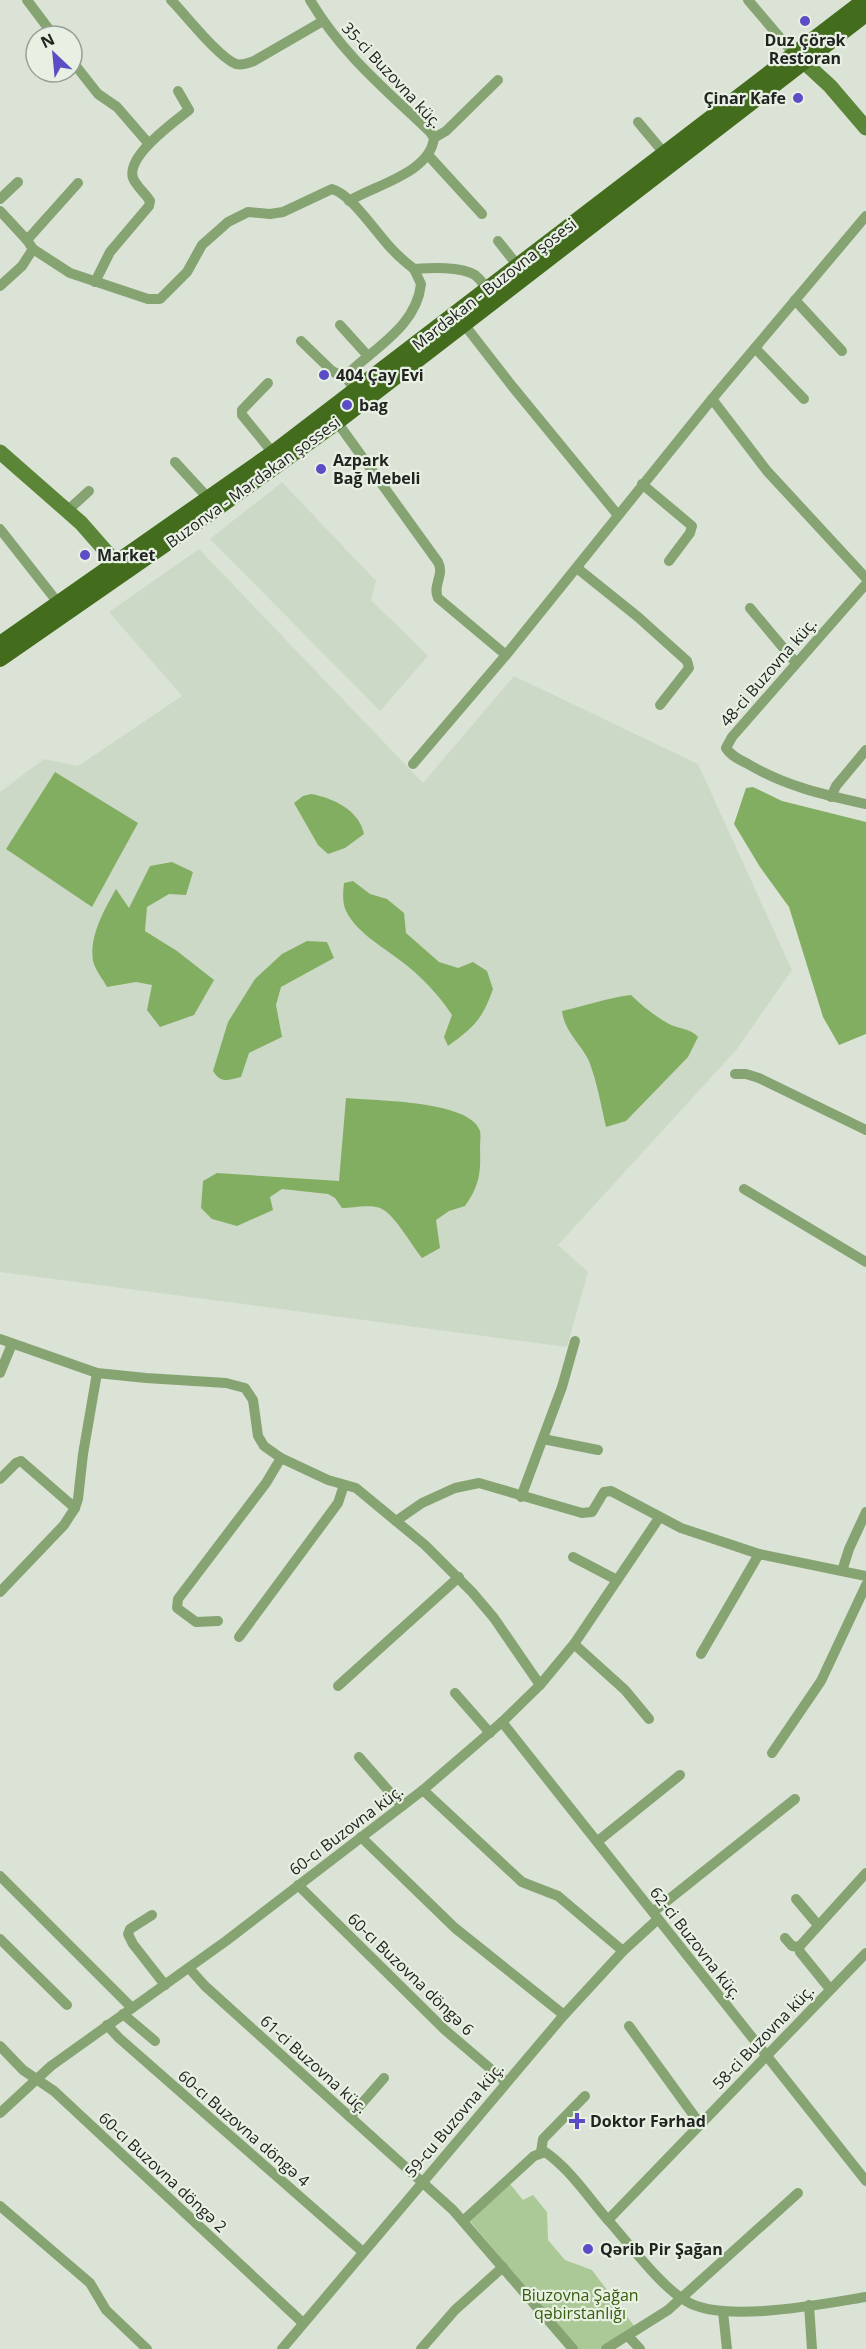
<svg xmlns="http://www.w3.org/2000/svg" width="866" height="2349" font-family="'Open Sans',sans-serif">
<style>
.built{fill:#cdd9c7}
.green{fill:#abc997}
.water{fill:#82ae62}
.lines{fill:none;stroke-linecap:round;stroke-linejoin:round}
.street{stroke:#86a472;stroke-width:10}
.secondary{stroke:#5b8638;stroke-width:15}
.primary{stroke:#436d1d;stroke-width:16}
.poi-dot{fill:#5b4dc5;stroke:#e8f0e3;stroke-width:2}
.labels{text-anchor:middle;stroke-width:4.5;stroke-linejoin:round;paint-order:stroke}
.poi-label{font-size:16px;font-weight:bold;fill:#212420;stroke:#e8f0e3;text-anchor:start}
.street-label{font-size:16px;fill:#212420;stroke:#e8f0e3}
.park-label{font-size:16px;fill:#355d0b;stroke:#e8f0e3}
</style>
<rect width="100%" height="100%" fill="#dbe3d6"/>
<g class="built">
<polygon points="282,482 376,581 371,600 428,656 380,711 210,539"/>
<polygon points="199,549 423,783 514,676 698,764 792,970 737,1049 558,1245 588,1272 567,1347 0,1272 0,792 44,759 78,766 182,696 109,612"/>
</g>
<polygon class="green" points="510,2184 523,2200 533,2195 547,2212 548,2240 565,2260 592,2270 635,2327 600,2349 578,2349 470,2221"/>
<g class="water">
<polygon points="55,772 138,823 92,907 6,849"/>
<polygon points="753,787 782,801 866,822 866,1034 839,1045 823,1017 789,907 760,867 734,824 746,788"/>
<path d="M311 794C333 798 359 810 364 834L345 848 328 854 318 845 294 803 303 796Z"/>
<path d="M172 862 193 872 186 895 169 894 147 907 145 931 177 951 214 980 194 1015 160 1027 147 1010 152 985 136 982 107 987C103 979 95 970 93 961 89 937 104 910 116 889L129 908 150 866Z"/>
<path d="M353 881 370 894 387 899 404 913 406 933 439 962 458 968 473 962 487 971 493 989C482 1020 474 1027 448 1046L444 1037 452 1015C438 994 421 976 401 961 382 946 357 933 346 911 342 902 343 892 344 883Z"/>
<path d="M307 941 327 942 334 958 281 987 276 1005 282 1037 249 1053 241 1077C228 1080 221 1084 213 1071L228 1022 255 979 282 954Z"/>
<path d="M631 995C643 1007 656 1017 671 1025 681 1029 691 1029 698 1037L688 1057 626 1121 606 1127C601 1105 597 1082 589 1061 581 1044 564 1031 562 1011 585 1006 607 998 631 995Z"/>
<path d="M346 1098C375 1101 470 1100 480 1131 481 1136 480 1144 480 1149 481 1174 479 1186 465 1206L449 1211 436 1220 440 1248 422 1258C411 1245 395 1214 380 1208 370 1204 352 1208 342 1208L335 1198 328 1194 282 1189 270 1197 273 1210 237 1226 212 1219 201 1208 203 1181 217 1173 339 1181Z"/>
</g>
<g class="lines">
<g class="street">
<polyline points="27,0 54,36"/>
<path d="M171 0C185 14 219 58 236 64 242 66 248 63 254 61L323 21"/>
<path d="M310 0C342 54 385 89 430 132L434 138C430 173 375 185 349 201"/>
<polyline points="748,0 794,54"/>
<polyline points="72,61 98,94 117,107 149,144"/>
<polyline points="638,122 664,153"/>
<polyline points="434,138 446,131 498,80"/>
<polyline points="428,155 482,214"/>
<polyline points="0,199 18,182"/>
<polyline points="0,211 27,240 33,249 22,266 0,286"/>
<polyline points="27,240 78,183"/>
<polyline points="498,241 518,266"/>
<path d="M33 249 70 273 148 299H160L187 272 202 245 228 222 248 212 270 214 283 212 332 189C351 194 375 231 389 246 396 254 405 262 414 269 430 268 460 266 475 275 480 279 484 285 488 289"/>
<path d="M95 282 110 252 149 206 150 201C145 193 136 186 133 178 126 156 174 122 189 110L178 91"/>
<polyline points="795,300 842,351"/>
<polyline points="463,323 512,386 617,514"/>
<polyline points="340,325 368,356"/>
<polyline points="301,341 332,371 347,379"/>
<polyline points="755,348 804,399"/>
<polyline points="268,383 242,410 242,415 273,453"/>
<path d="M356 391 347 379 350 372C376 347 417 325 421 284L414 269"/>
<polyline points="712,399 767,471 866,578"/>
<path d="M337 422 438 562C445 575 432 585 438 598L506 655"/>
<polyline points="175,462 209,499"/>
<polyline points="642,484 692,526 690,533 669,561"/>
<polyline points="67,511 89,491"/>
<polyline points="0,529 59,604"/>
<polyline points="577,568 638,617 687,661 689,668 660,705"/>
<path d="M866 584 732 737 726 748C731 756 740 760 748 764 785 786 824 795 866 804"/>
<polyline points="750,608 796,663"/>
<polyline points="413,764 506,655 712,399 866,216"/>
<polyline points="831,797 836,786 866,750"/>
<polyline points="735,1074 746,1074 759,1078 866,1130"/>
<polyline points="744,1189 866,1262"/>
<polyline points="0,1339 97,1373 146,1378 226,1383 245,1388 253,1400 258,1436 264,1446 281,1458 328,1480 356,1488 425,1545 472,1592 494,1618 540,1685"/>
<polyline points="0,1373 12,1344"/>
<polyline points="543,1439 598,1450"/>
<polyline points="0,1479 16,1463 21,1461 75,1508"/>
<polyline points="521,1497 562,1387 575,1341"/>
<polyline points="396,1521 422,1503 455,1488 479,1483 582,1513 592,1512 604,1492 611,1491 681,1528 759,1554 866,1576"/>
<polyline points="573,1557 617,1580"/>
<polyline points="842,1571 849,1549 866,1512"/>
<polyline points="0,1592 64,1525 75,1508 78,1499 83,1454 97,1373"/>
<polyline points="218,1621 196,1622 177,1608 178,1599 266,1483 281,1458"/>
<polyline points="239,1637 338,1503 344,1485"/>
<polyline points="574,1644 625,1690 649,1719"/>
<polyline points="701,1654 759,1554"/>
<polyline points="338,1686 459,1577"/>
<polyline points="455,1693 490,1733"/>
<polyline points="502,1722 866,2181"/>
<polyline points="772,1753 821,1681 866,1585"/>
<polyline points="359,1757 402,1806"/>
<polyline points="423,1790 522,1882 558,1896 623,1951"/>
<polyline points="361,1837 455,1928 564,2015"/>
<polyline points="598,1841 680,1775"/>
<polyline points="0,1876 132,2008"/>
<polyline points="298,1885 445,2030 506,2082"/>
<polyline points="796,1899 818,1925"/>
<polyline points="653,1912 795,1799"/>
<polyline points="152,1915 130,1929 128,1934 133,1944 165,1985"/>
<polyline points="785,1938 792,1946 799,1947"/>
<polyline points="0,1939 67,2005"/>
<polyline points="189,1968 205,1986 453,2210 573,2349"/>
<polyline points="830,1989 800,1952 799,1947 866,1873"/>
<polyline points="123,2014 155,2041"/>
<polyline points="107,2025 119,2038 363,2252"/>
<polyline points="629,2026 700,2124"/>
<polyline points="0,2046 23,2070 54,2091 303,2323"/>
<polyline points="0,2113 51,2066 226,1941 423,1790 502,1722 540,1685 574,1644 659,1518"/>
<polyline points="350,2117 384,2078"/>
<polyline points="541,2152 543,2139 585,2096"/>
<polyline points="0,2206 90,2283 106,2310 147,2349"/>
<polyline points="608,2220 866,1953"/>
<path d="M463 2221 534 2156 545 2152C568 2167 589 2198 607 2219 627 2241 661 2287 686 2301 722 2324 823 2304 866 2297"/>
<polyline points="809,2305 812,2349"/>
<polyline points="723,2312 727,2349"/>
<polyline points="628,2336 640,2349"/>
<polyline points="282,2349 564,2015 623,1951 658,1919"/>
<polyline points="421,2349 455,2310 503,2267"/>
<polyline points="606,2349 668,2310 798,2193"/>
</g>
<g class="secondary">
<polyline points="804,62 830,86 866,128"/>
<polyline points="0,452 81,523 117,564"/>
</g>
<g class="primary">
<polyline points="0,644 273,453 865,0"/>
<polyline points="0,659 206,516 337,422 866,14"/>
</g>
</g>
<g class="poi-dot">
<circle cx="805" cy="21" r="6"/>
<circle cx="798" cy="98" r="6"/>
<circle cx="324" cy="375" r="6"/>
<circle cx="347" cy="405" r="6"/>
<circle cx="321" cy="469" r="6"/>
<circle cx="85" cy="555" r="6"/>
<path d="M574 2112h6v6h6v6h-6v6h-6v-6h-6v-6h6z"/>
<circle cx="588" cy="2249" r="6"/>
</g>
<g class="labels">
<g class="poi-label">
<text x="805" y="46" text-anchor="middle">Duz Çörək<tspan x="805" dy="18">Restoran</tspan></text>
<text x="786" y="104" text-anchor="end">Çinar Kafe</text>
<text x="336" y="381">404 Çay Evi</text>
<text x="359" y="411">bag</text>
<text x="333" y="466">Azpark<tspan x="333" dy="18">Bağ Mebeli</tspan></text>
<text x="97" y="561">Market</text>
<text x="590" y="2127">Doktor Fərhad</text>
<text x="600" y="2255">Qərib Pir Şağan</text>
</g>
<g class="street-label">
<text transform="translate(392 75) rotate(47)" y="6">35-ci Buzovna küç.</text>
<text transform="translate(494 284) rotate(-38)" y="6">Mərdəkan - Buzovna şosesi</text>
<text transform="translate(253 482) rotate(-36)" y="6">Buzonva - Mərdəkan şossesi</text>
<text transform="translate(768 672) rotate(-49)" y="6">48-ci Buzovna küç.</text>
<text transform="translate(346 1830) rotate(-37)" y="6">60-cı Buzovna küç.</text>
<text transform="translate(696 1943) rotate(52)" y="6">62-ci Buzovna küç.</text>
<text transform="translate(411 1974) rotate(44)" y="6">60-cı Buzovna döngə 6</text>
<text transform="translate(763 2037) rotate(-46)" y="6">58-ci Buzovna küç.</text>
<text transform="translate(314 2064) rotate(42)" y="6">61-ci Buzovna küç.</text>
<text transform="translate(454 2120) rotate(-50)" y="6">59-cu Buzovna küç.</text>
<text transform="translate(244 2128) rotate(41)" y="6">60-cı Buzovna döngə 4</text>
<text transform="translate(163 2172) rotate(43)" y="6">60-cı Buzovna döngə 2</text>
</g>
<g class="park-label">
<text x="580" y="2301">Biuzovna Şağan<tspan x="580" dy="18">qəbirstanlığı</tspan></text>
</g>
</g>
<g transform="translate(54 54) rotate(334)"><circle r="28" fill="#e8f0e3" stroke="#989e95" stroke-width="1.5"/>
<path d="M0-4.5L10 22L0 15L-10 22Z" fill="#5b4dc5"/>
<text y="-9" font-size="16" font-weight="bold" text-anchor="middle" fill="#212420">N</text>
</g>
</svg>
